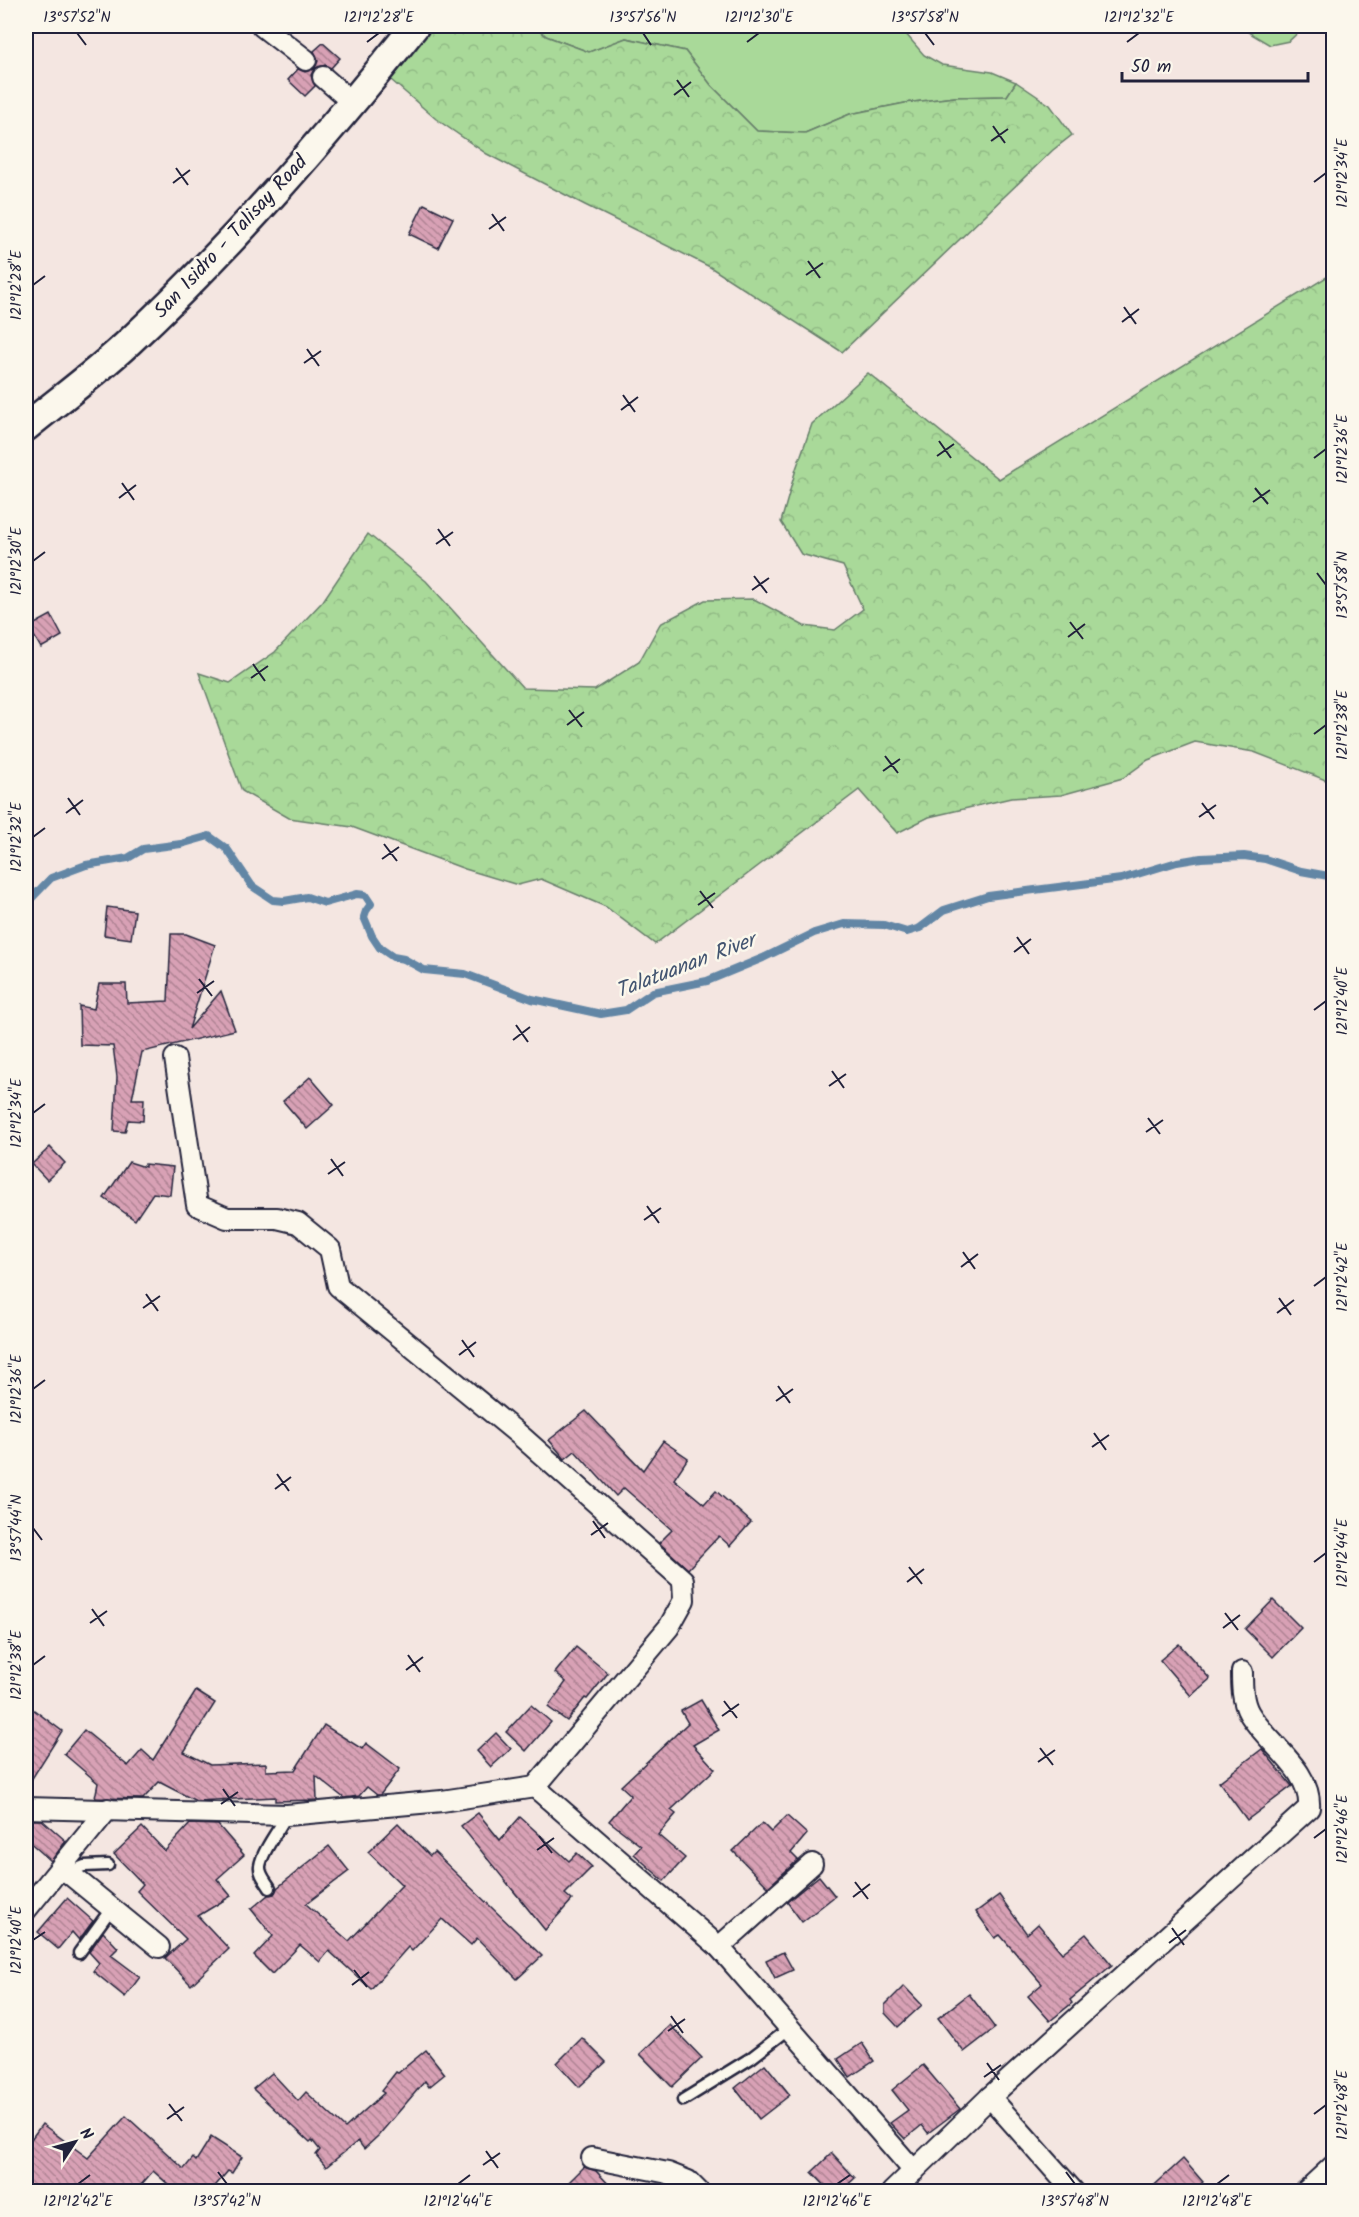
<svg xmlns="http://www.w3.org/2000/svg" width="1359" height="2217" font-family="Kalam,sans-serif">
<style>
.green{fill:#a9d999;stroke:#667e6a;stroke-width:1.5}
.forest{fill:url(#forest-crowns);stroke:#667e6a;stroke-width:1.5}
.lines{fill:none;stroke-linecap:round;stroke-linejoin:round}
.stream{stroke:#6286a5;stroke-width:8}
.building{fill:url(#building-back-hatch);stroke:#22223b;stroke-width:1.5}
.lane-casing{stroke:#22223b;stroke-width:15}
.street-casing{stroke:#22223b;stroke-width:24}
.secondary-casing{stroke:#22223b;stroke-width:32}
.lane{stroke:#fbf7ec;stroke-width:10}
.street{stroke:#fbf7ec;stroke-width:20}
.secondary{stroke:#fbf7ec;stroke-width:27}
.ticks{fill:none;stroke:#22223b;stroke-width:2}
.labels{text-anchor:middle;stroke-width:5;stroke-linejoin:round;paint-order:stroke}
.street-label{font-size:20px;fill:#22223b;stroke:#fbf7ec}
.water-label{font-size:21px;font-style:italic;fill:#425470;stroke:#fbf7ec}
.neatline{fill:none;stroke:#22223b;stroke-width:2}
.ticks-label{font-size:15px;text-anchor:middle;fill:#22223b}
</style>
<defs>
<pattern id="forest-crowns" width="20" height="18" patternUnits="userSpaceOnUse" patternTransform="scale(1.5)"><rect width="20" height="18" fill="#a9d999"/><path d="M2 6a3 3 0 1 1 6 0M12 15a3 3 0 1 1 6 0" fill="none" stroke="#91ba85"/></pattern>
<pattern id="building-back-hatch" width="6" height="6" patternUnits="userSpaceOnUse" patternTransform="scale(1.5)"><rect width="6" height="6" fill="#d8a1b5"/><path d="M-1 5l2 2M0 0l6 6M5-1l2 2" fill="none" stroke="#af8394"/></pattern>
</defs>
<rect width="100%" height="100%" fill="#f4e6e1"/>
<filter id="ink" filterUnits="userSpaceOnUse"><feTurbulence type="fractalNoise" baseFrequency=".0167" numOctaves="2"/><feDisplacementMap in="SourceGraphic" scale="12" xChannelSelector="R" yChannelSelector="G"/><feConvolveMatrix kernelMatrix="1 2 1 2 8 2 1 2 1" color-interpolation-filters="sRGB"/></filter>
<g filter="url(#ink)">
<g class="green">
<polygon points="535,26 899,26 924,55 942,65 992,72 1016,82 1007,96 955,97 905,103 850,114 805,133 757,131 711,85 685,51 626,38 589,52 546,36"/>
<polygon points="1238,26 1305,26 1289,41 1270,45"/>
</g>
<g class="forest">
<polygon points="432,26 535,26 546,36 589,52 626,38 685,51 711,85 757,131 805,133 850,114 905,103 955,97 1007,96 1016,82 1050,105 1072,135 1053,150 842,352 710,267 585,205 487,154 436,119 391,80"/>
<polygon points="1333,273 1333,783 1254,752 1195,742 1148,760 1123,778 1061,795 1011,798 929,817 897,833 859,790 655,944 606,907 541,879 518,885 465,869 352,827 289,818 242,791 199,673 230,683 275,652 323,601 368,534 426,581 523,688 595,690 639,662 660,624 705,600 754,599 804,626 835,630 863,609 843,566 801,554 781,522 796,469 812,424 868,373 999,479"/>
</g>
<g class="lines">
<polyline class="stream" points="26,904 51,878 86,865 128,858 143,849 181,844 209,836 227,849 252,886 273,900 284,901 307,897 325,903 357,894 365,895 371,904 366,911 364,917 372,936 380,948 393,957 404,959 424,970 465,974 532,999 601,1014 626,1010 653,992 707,981 763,958 814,933 844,924 884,925 907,932 920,928 944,910 988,896 1121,879 1177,862 1201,858 1244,856 1265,859 1301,871 1334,877"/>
</g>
<g class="building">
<polygon points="323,43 340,58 331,68 325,65 314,69 311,75 315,86 305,96 288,80 298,69 305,72 315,68 318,61 314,51"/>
<polygon points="424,204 453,218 438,248 409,234"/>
<polygon points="51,615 62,636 41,648 29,627"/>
<polygon points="107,907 135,911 131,939 104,935"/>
<polygon points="171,934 186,934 215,945 189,1029 221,991 235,1030 142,1052 132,1099 144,1099 143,1121 128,1120 125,1132 114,1131 117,1077 113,1046 80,1045 79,1006 94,1009 99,984 126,984 127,1003 168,1001"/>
<polygon points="310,1077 334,1105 307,1129 283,1101"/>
<polygon points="50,1147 65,1163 47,1180 32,1164"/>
<polygon points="129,1162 145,1167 145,1164 173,1167 170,1195 153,1193 135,1220 104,1198"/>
<polygon points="586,1411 643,1470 663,1441 688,1458 674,1479 704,1504 716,1491 751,1522 730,1546 719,1536 688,1569 659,1543 672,1530 624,1488 616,1496 575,1451 565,1459 549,1440"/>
<polygon points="1273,1600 1301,1628 1273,1657 1245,1629"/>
<polygon points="1179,1644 1210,1679 1191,1696 1160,1660"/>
<polygon points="576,1647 608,1673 587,1699 585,1698 567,1721 548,1707 566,1682 555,1673"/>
<polygon points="196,1691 215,1703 184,1752 210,1765 266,1763 266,1771 295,1770 324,1725 362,1749 366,1743 400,1769 380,1795 377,1795 367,1787 359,1796 344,1798 316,1776 317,1800 275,1801 275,1797 196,1801 159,1782 143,1799 95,1798 98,1783 64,1754 84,1730 128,1766 142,1750 153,1760"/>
<polygon points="701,1700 719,1730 693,1745 715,1769 671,1810 676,1814 658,1835 685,1858 664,1881 634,1854 641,1846 609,1821 631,1795 621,1786 688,1723 681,1711"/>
<polygon points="26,1704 62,1731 26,1788"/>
<polygon points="531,1705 551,1722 526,1751 506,1732"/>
<polygon points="496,1733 511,1749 491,1767 477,1751"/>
<polygon points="1262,1749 1292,1786 1247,1820 1219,1782"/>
<polygon points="478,1813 500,1840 520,1817 569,1861 577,1853 592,1867 565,1894 572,1900 545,1930 461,1826"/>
<polygon points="787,1816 807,1834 791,1853 798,1860 768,1887 733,1851 762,1823 771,1832"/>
<polygon points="26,1820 42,1820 66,1841 51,1861 26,1839"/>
<polygon points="398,1823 430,1856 434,1852 542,1956 517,1979 477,1938 471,1945 442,1919 412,1951 408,1947 371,1989 329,1951 320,1962 300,1945 272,1974 254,1956 273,1936 251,1909 268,1895 274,1894 277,1888 329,1846 349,1871 306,1904 349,1941 402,1885 368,1852"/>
<polygon points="190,1824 218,1825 244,1855 217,1879 231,1896 198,1916 229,1949 191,1985 165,1958 186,1939 137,1891 143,1884 114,1854 142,1827 165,1851"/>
<polygon points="819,1876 835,1896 802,1922 787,1902"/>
<polygon points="999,1895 1027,1934 1038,1924 1062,1953 1086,1934 1112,1965 1070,2000 1072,2003 1050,2021 1028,1996 1042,1984 1000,1935 995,1938 976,1912"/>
<polygon points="67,1898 93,1921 79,1940 72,1932 58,1949 38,1932"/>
<polygon points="103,1932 118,1948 111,1955 140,1977 125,1997 93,1971 99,1963 89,1952"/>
<polygon points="783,1952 793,1970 775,1978 766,1960"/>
<polygon points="904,1986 922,2005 898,2027 885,2013 885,2005"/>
<polygon points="969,1994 995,2028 964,2052 938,2018"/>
<polygon points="670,2025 702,2058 672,2087 640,2054"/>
<polygon points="582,2038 606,2062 579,2087 557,2063"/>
<polygon points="862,2043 874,2061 850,2077 838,2059"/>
<polygon points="426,2050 445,2074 429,2087 425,2081 378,2136 364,2149 358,2141 326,2167 316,2155 320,2150 312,2140 310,2142 253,2089 272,2073 298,2101 306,2092 345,2128 384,2093 381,2091 396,2072 398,2073"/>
<polygon points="765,2064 790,2095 759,2119 735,2088"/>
<polygon points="923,2065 960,2109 928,2133 922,2125 905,2139 890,2123 908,2110 892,2090"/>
<polygon points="126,2116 184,2169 193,2158 196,2161 211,2137 242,2157 232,2173 228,2171 210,2192 166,2192 170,2186 153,2171 135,2192 26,2192 26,2146 42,2124 88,2158"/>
<polygon points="832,2153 855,2178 840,2192 831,2192 812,2172"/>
<polygon points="1183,2159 1203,2182 1193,2192 1147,2192"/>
<polygon points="584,2167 596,2171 616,2192 559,2192"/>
</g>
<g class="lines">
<g class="lane-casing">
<g id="lane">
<polyline points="67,1873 84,1866 108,1865"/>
<path d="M270 1888C266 1881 259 1874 260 1866 262 1851 280 1828 287 1815"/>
<polyline points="79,1953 111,1909"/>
<polyline points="683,2100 751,2058 790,2028"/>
</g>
</g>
<g class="street-casing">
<g id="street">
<polyline points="262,26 306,60"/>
<polyline points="323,77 352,102"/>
<polyline points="175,1058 197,1205 227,1218 277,1218 298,1223 330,1249 338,1286 522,1437 683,1580 684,1600 669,1627 535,1787"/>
<polyline points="26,1808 287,1815 442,1801 535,1787 719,1947 914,2171"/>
<polyline points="61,1867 159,1947"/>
<polyline points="26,1910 108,1809"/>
<polyline points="719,1947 812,1864"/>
<polyline points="990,2097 1074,2192"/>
<polyline points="592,2158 668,2173 688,2181 699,2192"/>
<path d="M892 2192 990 2097 1309 1808C1312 1770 1267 1744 1249 1713 1242 1701 1242 1685 1242 1672"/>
<polyline points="1305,2192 1334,2165"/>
</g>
</g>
<g class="secondary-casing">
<path id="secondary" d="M26 427C59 400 96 373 128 343 232 246 326 137 415 26"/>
</g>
<use href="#lane" class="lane"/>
<use href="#street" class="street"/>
<use href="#secondary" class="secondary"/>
</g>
</g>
<path class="ticks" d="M77 33 86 45M643 33 651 45M925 33 934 45M367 42 379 33M747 42 759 33M1127 42 1139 33M677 80 689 97M674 95 691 82M993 126 1005 143M991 141 1008 129M176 168 188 185M1314 182 1326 173M173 183 190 170M492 214 504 231M489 229 506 217M808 261 820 278M806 275 823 263M33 285 45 276M1124 307 1136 324M1122 322 1139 309M307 349 319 366M304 363 321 351M623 395 635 412M621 410 638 397M939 441 951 458M937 456 954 444M1314 458 1326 449M122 483 134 500M1255 488 1268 504M119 498 136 485M1253 502 1270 490M438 529 450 546M436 544 453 532M33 561 45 552M1317 573 1326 585M754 576 767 593M752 590 769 578M1070 622 1083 639M1068 637 1085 624M253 664 265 681M251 678 268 666M569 710 582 727M567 725 584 712M1314 734 1326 725M885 756 898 773M883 771 900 759M68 798 80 815M1202 803 1214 819M66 813 83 800M1199 817 1216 805M33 837 45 828M384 844 397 861M382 859 399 847M700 891 713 908M698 905 715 893M1017 937 1029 954M1014 952 1031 939M199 979 212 996M197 993 214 981M1314 1010 1326 1001M516 1025 528 1042M513 1040 530 1027M832 1071 844 1088M829 1086 846 1074M33 1113 45 1104M1148 1118 1160 1134M1146 1132 1163 1120M331 1159 343 1176M328 1174 345 1162M647 1206 659 1223M644 1220 661 1208M963 1252 975 1269M961 1267 978 1254M1314 1286 1326 1277M146 1294 158 1311M1279 1298 1291 1315M143 1308 160 1296M1277 1313 1294 1300M462 1340 474 1357M459 1355 476 1342M778 1386 790 1403M33 1389 45 1380M776 1401 793 1389M1094 1433 1106 1450M1092 1447 1109 1435M277 1474 289 1491M275 1489 291 1477M593 1521 605 1538M33 1528 42 1540M591 1535 608 1523M1314 1562 1326 1553M909 1567 922 1584M907 1582 924 1569M92 1609 104 1626M1225 1613 1238 1630M90 1623 107 1611M1223 1628 1240 1615M408 1655 420 1672M33 1665 45 1656M406 1670 423 1657M724 1701 737 1718M722 1716 739 1704M1040 1748 1053 1765M1038 1762 1055 1750M223 1789 235 1806M221 1804 238 1792M539 1836 552 1853M1314 1838 1326 1829M537 1850 554 1838M855 1882 868 1899M853 1897 870 1884M1172 1928 1184 1945M33 1940 45 1932M1169 1943 1186 1930M354 1970 367 1987M352 1985 369 1972M671 2016 683 2033M668 2031 685 2019M987 2063 999 2080M984 2077 1001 2065M169 2104 182 2121M1314 2114 1326 2105M167 2119 184 2107M486 2151 498 2168M483 2165 500 2153M218 2172 227 2184M1066 2172 1075 2184M78 2184 90 2175M458 2184 470 2175M837 2184 850 2175M1217 2184 1229 2175"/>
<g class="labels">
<g class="street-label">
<text transform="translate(230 236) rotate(-47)" y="7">San Isidro - Talisay Road</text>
</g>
<g class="water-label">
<text transform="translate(685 965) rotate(-21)" y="7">Talatuanan River</text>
</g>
</g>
<rect width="1359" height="2217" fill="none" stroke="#fbf7ec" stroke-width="66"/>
<g transform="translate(75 2142) rotate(54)" stroke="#fbf7ec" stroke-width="4.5" paint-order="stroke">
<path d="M0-4.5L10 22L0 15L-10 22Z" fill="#22223b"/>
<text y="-9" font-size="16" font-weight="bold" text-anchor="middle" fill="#22223b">N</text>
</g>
<path d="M1122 72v9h186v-9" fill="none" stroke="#22223b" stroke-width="3"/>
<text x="1131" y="72" font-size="18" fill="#22223b" stroke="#fbf7ec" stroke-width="4.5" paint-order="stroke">50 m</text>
<rect x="33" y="33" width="1293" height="2151" class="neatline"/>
<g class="ticks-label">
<text x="77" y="22">13°57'52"N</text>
<text x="379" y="22">121°12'28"E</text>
<text x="643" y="22">13°57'56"N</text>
<text x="759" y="22">121°12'30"E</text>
<text x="925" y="22">13°57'58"N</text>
<text x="1139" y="22">121°12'32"E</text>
<text transform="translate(1342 173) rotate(-90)" y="5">121°12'34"E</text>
<text transform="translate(16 285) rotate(-90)" y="5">121°12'28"E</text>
<text transform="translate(1342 449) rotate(-90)" y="5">121°12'36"E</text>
<text transform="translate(16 561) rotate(-90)" y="5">121°12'30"E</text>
<text transform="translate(1342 585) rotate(-90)" y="5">13°57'58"N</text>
<text transform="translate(1342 725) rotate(-90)" y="5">121°12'38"E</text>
<text transform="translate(16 837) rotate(-90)" y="5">121°12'32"E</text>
<text transform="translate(1342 1001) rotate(-90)" y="5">121°12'40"E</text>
<text transform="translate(16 1113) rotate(-90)" y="5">121°12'34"E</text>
<text transform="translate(1342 1277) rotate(-90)" y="5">121°12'42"E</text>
<text transform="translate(16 1389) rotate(-90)" y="5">121°12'36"E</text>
<text transform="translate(16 1528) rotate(-90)" y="5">13°57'44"N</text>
<text transform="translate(1342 1553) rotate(-90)" y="5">121°12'44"E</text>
<text transform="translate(16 1665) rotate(-90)" y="5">121°12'38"E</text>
<text transform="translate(1342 1829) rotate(-90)" y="5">121°12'46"E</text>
<text transform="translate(16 1940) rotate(-90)" y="5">121°12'40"E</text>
<text transform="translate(1342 2105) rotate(-90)" y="5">121°12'48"E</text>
<text x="78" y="2206">121°12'42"E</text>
<text x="227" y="2206">13°57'42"N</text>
<text x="458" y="2206">121°12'44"E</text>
<text x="837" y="2206">121°12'46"E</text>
<text x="1075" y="2206">13°57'48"N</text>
<text x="1217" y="2206">121°12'48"E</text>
</g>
</svg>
